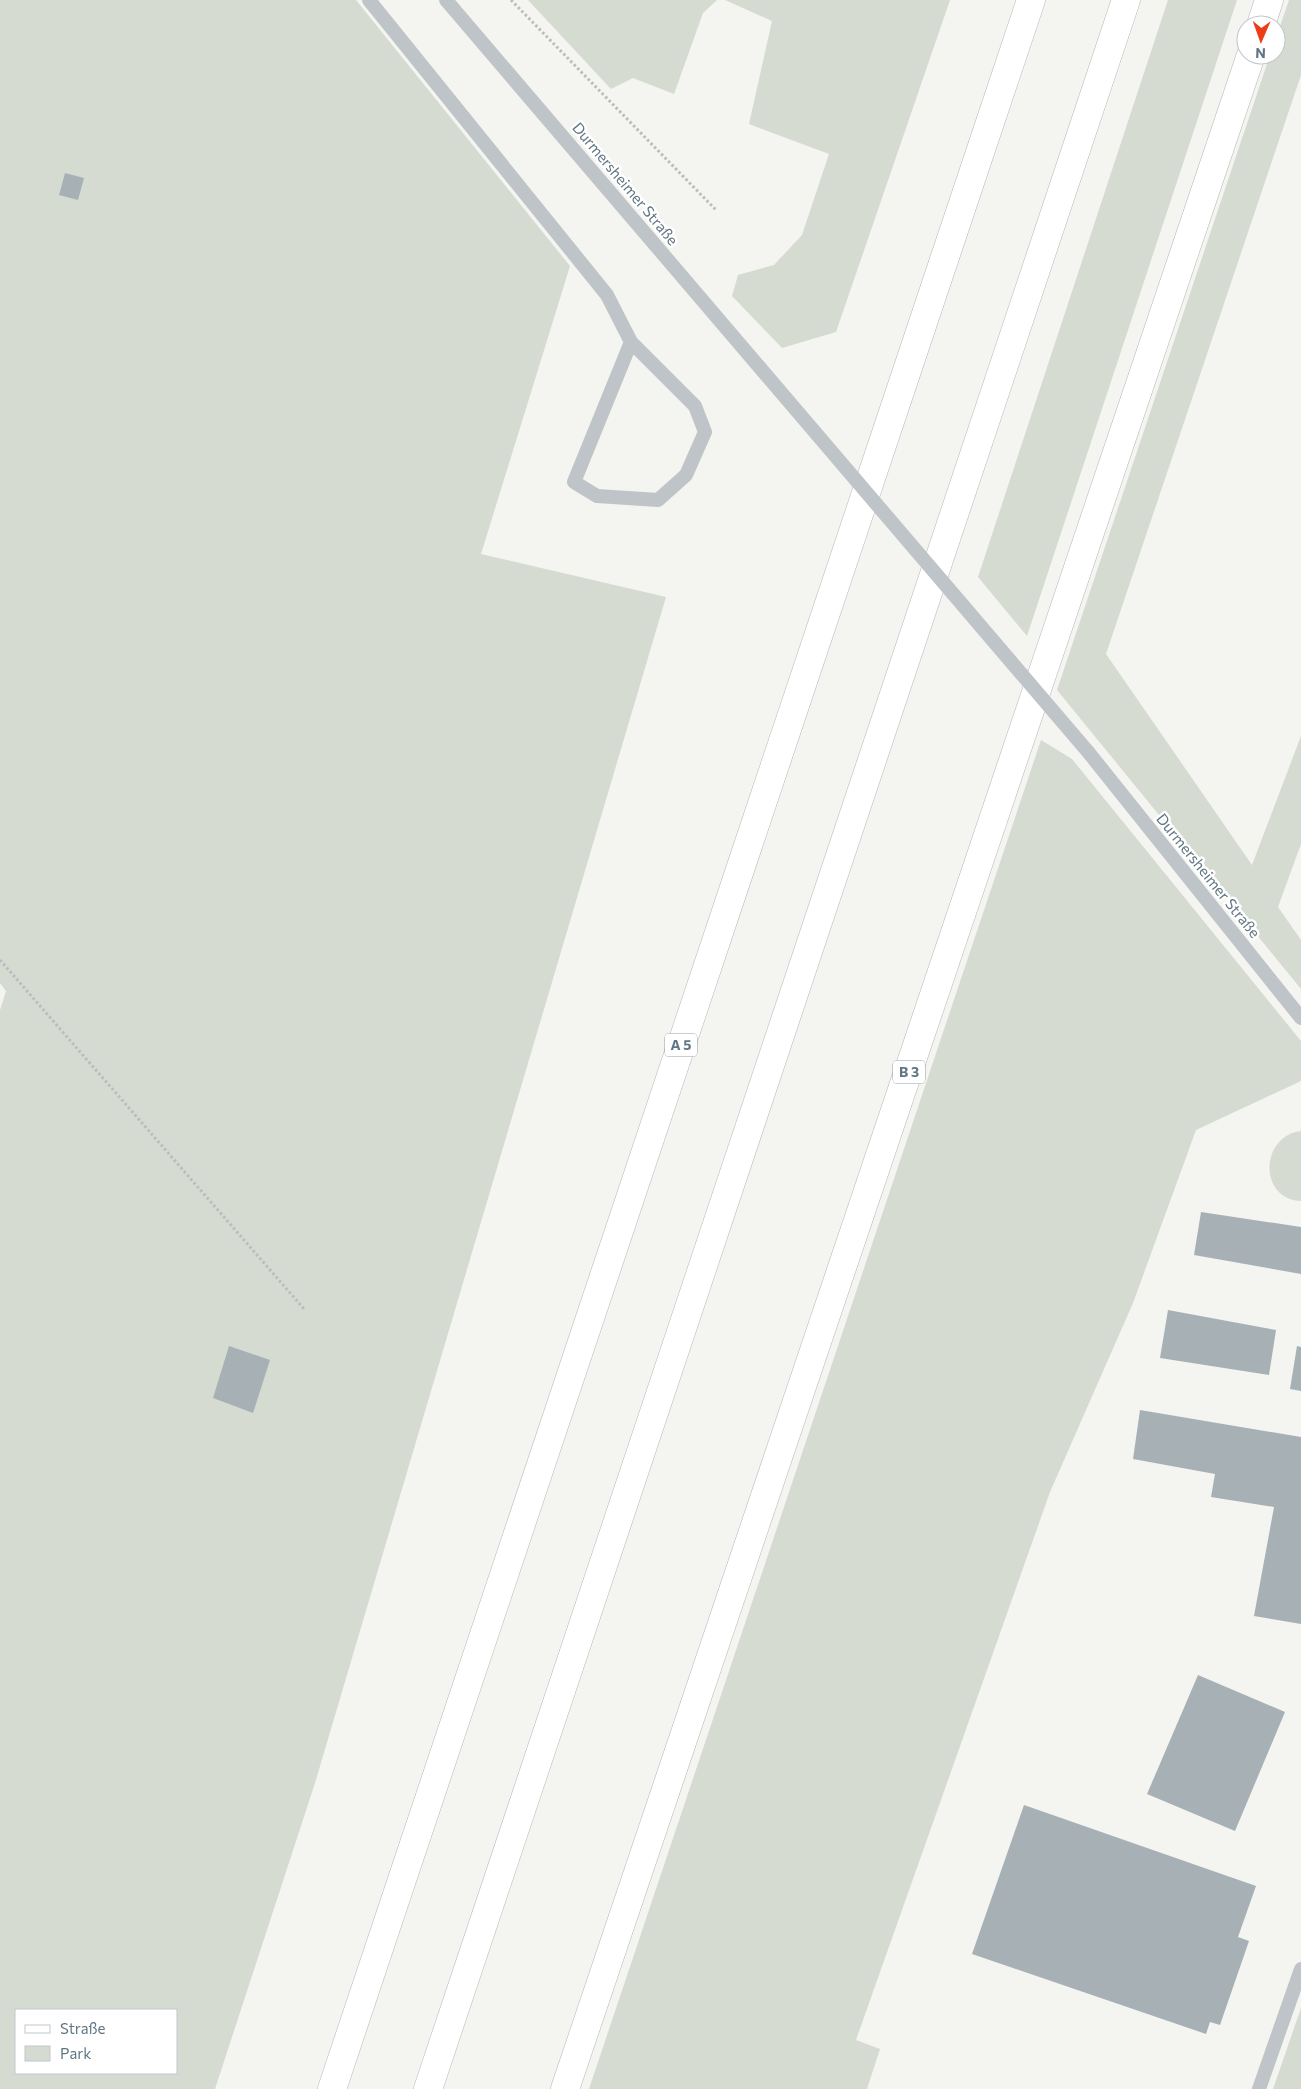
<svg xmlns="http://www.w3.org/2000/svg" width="1301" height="2089" font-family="Commissioner,sans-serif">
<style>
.green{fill:#d5dbd0;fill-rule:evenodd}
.building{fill:#a7b1b5}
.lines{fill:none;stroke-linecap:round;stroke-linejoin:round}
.primary-casing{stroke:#b2b7ba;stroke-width:29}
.highway-casing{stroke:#b3b8ba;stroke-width:29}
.path{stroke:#babdbf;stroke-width:3;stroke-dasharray:2.5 2.5;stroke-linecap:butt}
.lane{stroke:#bec4c7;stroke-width:14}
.primary{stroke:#fff;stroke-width:28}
.highway{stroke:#fff;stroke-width:28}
.lane-bridge{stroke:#bec4c7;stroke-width:14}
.labels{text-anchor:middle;stroke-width:5;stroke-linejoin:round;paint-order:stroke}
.shield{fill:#fff;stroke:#909fa8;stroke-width:1}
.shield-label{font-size:14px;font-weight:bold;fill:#617683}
.street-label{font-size:15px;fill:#617683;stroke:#fff}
</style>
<rect width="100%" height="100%" fill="#f4f4f0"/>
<g class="green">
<path d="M0 0H356L570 266 481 554 666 597 315 1783 215 2089H0V1010L6 991 0 983ZM16 2010H176V2073H16Z"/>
<polygon points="528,0 717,0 703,13 674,94 633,78 611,89"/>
<polygon points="725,0 950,0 836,332 782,348 732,296 738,275 774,265 802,235 829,154 749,124 772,21"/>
<polygon points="1168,0 1237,0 1027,636 978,577"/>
<polygon points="1289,0 1301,0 1301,75 1106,654 1252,865 1301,736 1301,844 1278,907 1301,940 1301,989 1057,690 1270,55 1276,55 1276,38"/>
<polygon points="1041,740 1072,759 1301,1041 1301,1081 1196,1130 1133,1303 1050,1492 856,2040 880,2049 867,2089 589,2089"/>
<path d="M1301 1131V1201C1258 1199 1260 1136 1301 1131Z"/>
<polygon points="1301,2008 1301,2089 1273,2089"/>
</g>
<g class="building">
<polygon points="65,173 84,178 78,200 59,195"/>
<polygon points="1201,1212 1301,1227 1301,1274 1194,1255"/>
<polygon points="1168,1310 1276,1330 1269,1375 1160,1358"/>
<polygon points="229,1346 270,1360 253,1413 213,1398"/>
<polygon points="1297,1346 1301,1347 1301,1391 1290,1389"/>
<polygon points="1140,1410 1301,1437 1301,1624 1254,1616 1274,1507 1211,1497 1215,1474 1133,1459"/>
<polygon points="1198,1675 1285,1712 1235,1831 1147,1794"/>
<polygon points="1024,1805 1256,1886 1238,1937 1249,1941 1220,2025 1210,2022 1206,2034 972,1954"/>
</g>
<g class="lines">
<g class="primary-casing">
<g id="primary">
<polyline points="1261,25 1269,0"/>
<polyline points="565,2089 1251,55"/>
</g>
</g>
<g class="highway-casing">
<g id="highway">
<polyline points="332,2089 1031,0"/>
<polyline points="428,2089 1126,0"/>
</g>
</g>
<g class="path">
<polyline points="511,0 716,210"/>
<polyline points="0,960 305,1310"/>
</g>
<g class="lane">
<polyline points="369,0 607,295 631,342 695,406 705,432 686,475 658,500 597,496 574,482 631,342"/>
<polyline points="446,0 779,390"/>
<polyline points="1089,753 1301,1018"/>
<polyline points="1259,2089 1301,1969"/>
</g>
<use href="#primary" class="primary"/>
<use href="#highway" class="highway"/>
<polyline class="lane-bridge" points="779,390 1089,753"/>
</g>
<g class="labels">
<g class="shield">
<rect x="665" y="1033.5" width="32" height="23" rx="4"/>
<rect x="893" y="1060.5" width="32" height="23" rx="4"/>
</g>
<g class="shield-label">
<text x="681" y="1050">A 5</text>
<text x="909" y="1077">B 3</text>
</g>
<g class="street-label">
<text transform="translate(625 184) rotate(50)" y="5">Durmersheimer Straße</text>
<text transform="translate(1208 876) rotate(51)" y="5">Durmersheimer Straße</text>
</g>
</g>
<rect x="15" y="2009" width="162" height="65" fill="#ffffff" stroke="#c0c8cd"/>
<rect x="25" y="2025" width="25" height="8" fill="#ffffff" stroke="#c0c8cd"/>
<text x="60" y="2034" font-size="15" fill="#617683">Straße</text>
<rect x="25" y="2046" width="25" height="15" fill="#d5dbd0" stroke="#c0c8cd"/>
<text x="60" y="2059" font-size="15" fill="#617683">Park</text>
<g transform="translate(1261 40) rotate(182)"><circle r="24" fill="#ffffff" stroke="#c0c8cd"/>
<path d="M0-4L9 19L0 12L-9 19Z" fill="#ed3d17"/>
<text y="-8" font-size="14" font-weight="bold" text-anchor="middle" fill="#617683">N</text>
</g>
</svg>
